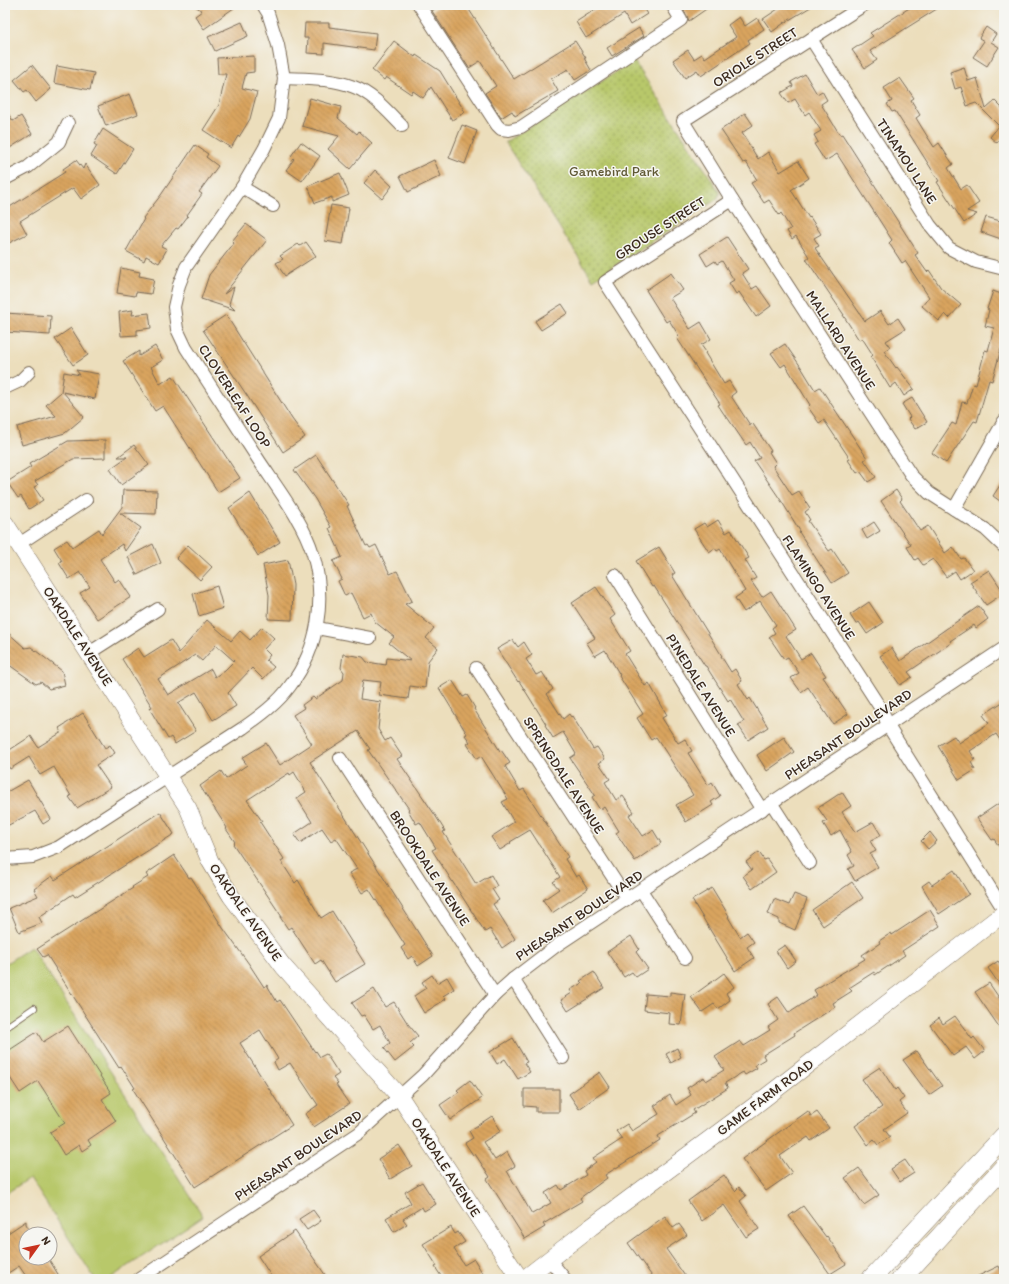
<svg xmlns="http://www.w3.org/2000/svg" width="1009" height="1284" font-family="Itim,sans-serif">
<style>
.grass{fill:#b8c86b;stroke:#7a7944}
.park{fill:url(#park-dots);stroke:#7a7944}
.building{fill:url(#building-back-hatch);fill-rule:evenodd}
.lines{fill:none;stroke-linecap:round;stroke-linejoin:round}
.lane-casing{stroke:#796955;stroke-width:8}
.street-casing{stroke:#796955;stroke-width:14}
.secondary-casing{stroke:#796955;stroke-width:18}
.primary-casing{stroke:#796955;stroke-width:20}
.lane{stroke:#fff;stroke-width:6}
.street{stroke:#fff;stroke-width:12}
.secondary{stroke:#fff;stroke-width:17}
.primary{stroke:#fff;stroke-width:19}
.labels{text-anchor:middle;stroke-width:3;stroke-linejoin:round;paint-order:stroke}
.street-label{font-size:14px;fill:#3b2a1e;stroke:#f6f6f2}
.park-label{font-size:14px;fill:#605935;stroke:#f6f6f2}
</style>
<defs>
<pattern id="park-dots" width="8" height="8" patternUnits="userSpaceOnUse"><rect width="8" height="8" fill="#b8c86b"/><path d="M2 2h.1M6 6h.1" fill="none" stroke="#97a357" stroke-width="1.8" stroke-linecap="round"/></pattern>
<pattern id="building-back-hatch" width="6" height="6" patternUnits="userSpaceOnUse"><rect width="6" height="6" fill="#d9a45e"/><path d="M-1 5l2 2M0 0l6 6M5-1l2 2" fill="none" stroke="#b1864d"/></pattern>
</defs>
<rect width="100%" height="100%" fill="#f6f6f2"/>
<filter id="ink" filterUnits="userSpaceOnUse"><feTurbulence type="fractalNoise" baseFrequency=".025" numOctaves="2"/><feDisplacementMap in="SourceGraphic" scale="8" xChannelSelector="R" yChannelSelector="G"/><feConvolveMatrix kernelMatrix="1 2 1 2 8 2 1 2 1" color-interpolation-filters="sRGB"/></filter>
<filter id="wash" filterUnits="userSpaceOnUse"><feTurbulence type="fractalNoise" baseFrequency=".012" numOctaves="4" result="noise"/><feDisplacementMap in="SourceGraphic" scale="16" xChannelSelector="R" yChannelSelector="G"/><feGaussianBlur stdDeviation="0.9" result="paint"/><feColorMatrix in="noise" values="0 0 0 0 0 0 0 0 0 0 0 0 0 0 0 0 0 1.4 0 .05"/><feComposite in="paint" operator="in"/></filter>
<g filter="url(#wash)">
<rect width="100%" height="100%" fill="#ecdebc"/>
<polygon class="grass" points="31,947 203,1216 109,1279 95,1279 30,1178 5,1194 5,964"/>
<polygon class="park" points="634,61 719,191 719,195 717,199 593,280 505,142"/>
<g id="blocks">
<g class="building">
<polygon points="194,5 238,5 204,29 195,16 202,11"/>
<polygon points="440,5 466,5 514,79 575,41 586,58 584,58 591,70 575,80 568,69 551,79 558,91 515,116 512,111 501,118 485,93 496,86 480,61 469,68 432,11"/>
<polygon points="602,5 641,5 647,14 630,25 624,14 586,38 576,22"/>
<polygon points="681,5 712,5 689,21 687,16"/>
<polygon points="784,5 814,5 784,23 772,32 763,19"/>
<polygon points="914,5 943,5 870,51 877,60 865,68 852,50 873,36 870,33"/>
<polygon points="739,17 745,26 757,18 764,29 748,40 750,43 701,76 697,70 685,78 673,60 688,50 694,59 702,54 705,58 736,37 728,25"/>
<polygon points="242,22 248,36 215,51 208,37"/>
<polygon points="305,23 329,23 329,27 376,33 374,50 324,43 324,54 307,53 308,38 304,38"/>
<polygon points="986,27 996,34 991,42 999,47 987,66 973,57 984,41 979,38"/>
<polygon points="639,28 644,36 612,56 607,48"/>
<polygon points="394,41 415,57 416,55 440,71 465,112 452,120 431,87 423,98 413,91 411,94 386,77 384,80 372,70"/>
<polygon points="254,56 254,72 246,73 242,88 257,92 250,119 239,137 238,136 231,148 203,130 219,105 226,74 218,74 217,58"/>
<polygon points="32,65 51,89 36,102 27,90 24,92 14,80"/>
<polygon points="57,66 94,73 90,90 54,83"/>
<polygon points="964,67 968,81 977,78 986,109 995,101 1004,110 1004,134 997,143 990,137 999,126 976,103 967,106 961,87 955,89 950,72"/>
<polygon points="805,74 817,94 822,91 827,100 821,104 840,135 842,134 918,253 915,255 927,272 929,270 941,288 961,305 949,318 945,314 939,321 922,306 929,297 905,261 902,263 889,243 892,240 837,154 825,161 814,144 818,142 814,135 821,131 809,112 805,115 795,99 788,103 781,93 793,86 791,82"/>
<polygon points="900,78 914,98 911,100 920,115 916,118 927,136 934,147 939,143 948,157 953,164 948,168 961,189 967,185 979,203 967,211 977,214 964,223 937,182 939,181 895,111 892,112 887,104 892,101 884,88"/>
<polygon points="130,94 138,114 106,126 98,106"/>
<polygon points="310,98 341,107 338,118 357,134 359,131 372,143 350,169 328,149 339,136 302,126"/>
<polygon points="5,109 13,121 21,116 32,134 5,151"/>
<polygon points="745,113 753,125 742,133 758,159 768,152 780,172 798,161 809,178 791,190 809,218 810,217 821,234 814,238 819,246 815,248 865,321 880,311 889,324 898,318 905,329 886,341 890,347 884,351 896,368 897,367 914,389 904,396 896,383 890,388 871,357 873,355 862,338 859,340 843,315 844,315 806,259 809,257 796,236 792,239 787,231 791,229 781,213 779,215 769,200 764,203 751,183 757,180 746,162 743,163 721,130"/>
<polygon points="462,125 477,131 465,164 449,158"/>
<polygon points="103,129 133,149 117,174 91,156 97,146 94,144"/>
<polygon points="301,142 320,156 302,181 286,170 294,159 291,156"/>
<polygon points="195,145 208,154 206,157 218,166 199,192 202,194 187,215 188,216 178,229 176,228 161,246 167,249 159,263 146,256 144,261 126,251 144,219 143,218 161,195"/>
<polygon points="76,160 83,169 85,164 100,185 81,199 73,188 20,221 27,234 5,245 5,210 65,172 63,169"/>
<polygon points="434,160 441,176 408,192 400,176"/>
<polygon points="375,170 392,186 382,199 364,183"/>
<polygon points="340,173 349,195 332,202 332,197 315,203 308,186"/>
<polygon points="331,205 349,208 343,244 325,241"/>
<polygon points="986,217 1004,222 1004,240 981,232"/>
<polygon points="246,224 267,240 224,294 234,287 229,304 235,310 201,299 209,275 234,243 232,241"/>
<polygon points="727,237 748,269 742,273 752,289 757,286 771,306 756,317 739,292 736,294 729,283 734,280 722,261 717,264 715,261 707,266 700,254"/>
<polygon points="306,242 316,256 285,276 276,263 283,259 280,256 298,244 300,246"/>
<polygon points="121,268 140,272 139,276 154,279 151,294 136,292 135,296 117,293"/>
<polygon points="671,273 683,290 670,298 690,329 701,322 711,339 701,345 706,352 705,353 724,384 729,381 736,392 731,396 750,425 753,424 771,451 769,452 776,463 773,466 792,495 799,491 810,508 805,512 810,520 808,521 829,551 832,549 848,573 832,583 799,532 800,531 782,502 754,461 760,458 750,442 746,445 727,417 726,417 718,405 720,404 677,338 679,336 669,320 666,322 646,290"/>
<polygon points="993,291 1004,295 1004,343 1002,349 1001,349 992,381 989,380 977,422 974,421 946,463 932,453 952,423 956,425 962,402 967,403 973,384 976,385 985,350 988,351 994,328 985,326 989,310 987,309"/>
<polygon points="562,304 568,313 541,330 535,321"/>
<polygon points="133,310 132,315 149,313 151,328 137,330 137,335 121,336 119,312"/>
<polygon points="5,313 51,316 50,335 5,332"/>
<polygon points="226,315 292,419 305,437 283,452 246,394 203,330"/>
<polygon points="71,328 88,355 73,365 55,339"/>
<polygon points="785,344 801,367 815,390 820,387 867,458 864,460 876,477 868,482 860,471 857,473 848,460 850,459 824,420 819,423 808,407 810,405 785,364 781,367 771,353"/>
<polygon points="155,346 163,360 151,367 160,384 173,376 240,478 218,492 163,406 155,411 123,361 139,351 139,356"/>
<polygon points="76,370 99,374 95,399 63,392 84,417 65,433 22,445 17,427 56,416 46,405 61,392 64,372 80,375"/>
<polygon points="912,398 927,422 915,429 908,419 910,417 902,404"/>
<polygon points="105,440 105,458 73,459 35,481 38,485 34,487 43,500 29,509 21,496 18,498 7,482 31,467 29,464 68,441"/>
<polygon points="134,445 149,465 121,485 110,469 127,457 118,457"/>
<polygon points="316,455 349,505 347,506 366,546 368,545 370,548 376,545 390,574 397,571 412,601 405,604 434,628 426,638 438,648 428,661 425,688 410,686 408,699 379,695 381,682 363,680 360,699 381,702 378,729 385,741 390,738 402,756 397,759 435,815 445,831 443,832 476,884 491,875 497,886 492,889 499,900 493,904 515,939 502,948 490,929 485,932 432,850 436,848 420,822 416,824 408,810 409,809 368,750 370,749 358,731 310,762 433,956 418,966 412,956 408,959 401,948 405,945 369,889 362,893 349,873 357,869 336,838 331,841 322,828 300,843 294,834 312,822 297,798 306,792 294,772 290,775 289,773 247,800 262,821 260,822 284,859 281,861 295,883 298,880 321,918 332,911 365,964 335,982 321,960 315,964 291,927 288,929 280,917 282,917 233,844 235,842 226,829 227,828 200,786 221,771 226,779 247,765 242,758 266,743 280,765 312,744 293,715 304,708 302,705 313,697 315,699 343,680 344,672 341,668 343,654 363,657 367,662 386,665 387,658 411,661 389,643 394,637 375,622 371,613 363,617 351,593 345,596 338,581 342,579 333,561 342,557 329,528 331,527 315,499 294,470"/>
<polygon points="1004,479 1004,504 993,496"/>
<polygon points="123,490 157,491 156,514 120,513 141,528 125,551 122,544 100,559 115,582 119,579 131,597 97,619 80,593 90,587 80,572 69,579 59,563 62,561 54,548 67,540 72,547 99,529 102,534 122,507"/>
<polygon points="896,490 902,499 900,501 920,531 928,526 945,553 953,547 961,559 964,558 973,570 960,579 955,571 946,577 933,559 923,565 918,558 915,560 907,547 911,545 881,501"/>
<polygon points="250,493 280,542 258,556 229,508"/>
<polygon points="718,520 726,533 731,530 749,558 745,560 756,578 751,581 762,597 771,591 796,630 786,636 801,659 811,653 826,676 823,677 848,714 833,724 808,687 801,692 791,678 799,673 788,657 784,659 769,637 775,633 772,628 776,625 760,601 744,612 735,598 745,591 720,549 717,551 715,548 709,552 694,529 704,523 707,527"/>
<polygon points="874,522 880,531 867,539 862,530"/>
<polygon points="153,544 161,563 137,575 128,557"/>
<polygon points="188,545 212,567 200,580 176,558"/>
<polygon points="659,547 675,573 672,575 722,656 721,656 731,672 735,669 742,681 738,684 748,700 750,698 768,727 748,740 738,725 744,722 730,699 728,701 706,666 705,666 654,586 652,587 636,561"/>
<polygon points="288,560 293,585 292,620 268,619 269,595 263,565"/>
<polygon points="989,570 1004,593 986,605 970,582"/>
<polygon points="217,586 223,608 199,616 193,594"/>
<polygon points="596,587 615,615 610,619 630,651 625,654 645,686 649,683 667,715 662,718 678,743 685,739 692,751 688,753 708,785 712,782 720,796 711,802 713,805 686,822 676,805 693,795 660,743 656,737 651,740 637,718 643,714 619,676 620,675 605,650 595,656 587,643 595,638 572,603"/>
<polygon points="869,602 883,623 867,634 859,622 856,624 850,615"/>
<polygon points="979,606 988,619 976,628 974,625 950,641 951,643 908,672 912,677 900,685 880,656 892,648 900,661"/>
<path d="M207 620 231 641 240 631 250 640 262 627 274 638 264 649 270 655 266 660 274 667 263 679 252 668 228 693 236 706 213 720 196 692 178 703 196 731 175 744 171 737 168 739 149 708 152 707 122 659 138 648 144 657 171 640 179 653ZM216 645 234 661 225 670 215 677 211 669 168 695 158 679 195 655 202 661Z"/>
<polygon points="5,630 25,648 31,647 62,671 65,685 49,689 41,682 36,684 5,662"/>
<polygon points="513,640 518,647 524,642 532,655 526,659 536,675 542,672 553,689 547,694 563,719 569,714 571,717 572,716 593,749 597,747 605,759 599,763 610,779 605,782 616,800 623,796 634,812 629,815 643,836 653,830 661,843 635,861 616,833 619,831 604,807 600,810 592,797 595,795 570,758 576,754 563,732 553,738 545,725 546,724 519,681 518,682 497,649"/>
<polygon points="452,680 463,697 467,695 475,708 474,709 500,751 501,750 510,763 505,766 520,791 524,789 568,857 565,859 576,877 579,875 588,889 552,913 543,900 559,889 553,882 560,877 530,830 510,842 511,843 500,850 491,837 514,822 502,802 508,799 481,756 477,759 467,744 470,742 465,735 467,734 439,688"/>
<polygon points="1004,701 1004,746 996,734 970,751 975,759 971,762 975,770 959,780 938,746 954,736 959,743 989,723 983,715"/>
<polygon points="83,713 105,748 110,745 115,753 96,765 111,787 77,808 69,797 71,796 54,767 40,775 29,757 10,769 5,761 5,753 31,736 38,747 62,732 59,728"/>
<polygon points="784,737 794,752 767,771 757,755"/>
<polygon points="28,780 51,819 43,824 35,811 5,827 5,793"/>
<polygon points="842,792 851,806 842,812 855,832 873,822 881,835 870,841 876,851 870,854 878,867 855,881 848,869 854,866 848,855 852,852 840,830 831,836 823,823 827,821 818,808"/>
<polygon points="1004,800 1004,854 994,839 992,840 977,818"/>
<polygon points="160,812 174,834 75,897 73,894 39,917 42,923 19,932 9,908 38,896 34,889 52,876 55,880"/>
<polygon points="930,832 937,841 928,849 921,841"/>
<polygon points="759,852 764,860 767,859 776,872 752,889 743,876 752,870 746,862"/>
<polygon points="174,855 189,878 191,877 223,928 249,964 264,987 267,985 277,1002 280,1000 315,1052 316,1051 320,1057 326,1054 339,1074 333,1078 338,1084 336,1085 349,1104 314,1127 305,1114 318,1105 290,1063 278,1070 274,1062 278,1059 260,1030 240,1043 292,1125 195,1187 133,1089 135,1088 121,1066 119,1068 47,955 43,957 37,949 133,888 132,887 148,877 146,874"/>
<polygon points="954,870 969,894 939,914 922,886 929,881 932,885"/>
<polygon points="852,882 863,898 823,926 812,910"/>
<polygon points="712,888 729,916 728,917 740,937 747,932 754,942 747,947 754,958 735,971 692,900"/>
<polygon points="794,894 807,899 795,930 779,923 779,919 768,914 774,899 789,905"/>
<polygon points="930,910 940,926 902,951 905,955 875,975 874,972 849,988 852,991 833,1003 835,1007 794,1033 795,1035 763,1055 765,1059 755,1065 757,1068 745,1075 743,1072 725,1083 728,1088 693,1110 695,1113 658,1136 660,1140 605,1175 607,1178 580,1198 582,1201 543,1224 545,1227 525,1239 487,1179 490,1177 475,1154 473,1155 465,1143 473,1138 469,1131 492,1116 501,1131 483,1142 495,1160 507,1152 515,1166 507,1171 532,1214 551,1203 545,1193 558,1185 561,1190 586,1175 584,1171 596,1162 593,1158 622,1139 616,1131 627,1124 632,1131 659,1114 654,1106 670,1095 676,1105 691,1095 687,1088 704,1077 706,1081 724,1070 715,1057 740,1041 744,1046 770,1030 768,1027 778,1020 768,1004 778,997 789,1013 817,995 814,990 865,959 862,955 880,943 879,941 891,933 892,935"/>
<polygon points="631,936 639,949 636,952 648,969 636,977 632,972 624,977 607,952"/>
<polygon points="785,945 796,961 787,968 776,951"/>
<polygon points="998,961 1004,969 1004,991 988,968"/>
<polygon points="594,972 604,988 568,1011 561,1000 572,993 570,990 582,983 580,981"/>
<polygon points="724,973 734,987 726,993 730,1000 718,1009 714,1004 702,1012 691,997"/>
<polygon points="432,975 437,983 447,977 454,989 443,996 446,999 424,1013 414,996 426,988 422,982"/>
<polygon points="989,983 1004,1005 1004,1034 975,992"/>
<polygon points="374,989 385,1007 394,1002 408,1024 418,1036 410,1043 414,1047 395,1062 384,1048 390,1043 380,1025 373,1029 364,1015 361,1016 352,1003"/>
<polygon points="670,992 685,994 681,1025 669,1024 670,1013 644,1010 646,994 670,996"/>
<polygon points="955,1016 972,1039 974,1037 985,1051 975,1059 966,1047 953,1056 930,1025 939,1018 943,1024"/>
<polygon points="68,1026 111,1093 102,1099 116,1121 88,1140 91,1145 82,1151 79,1145 64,1155 50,1132 65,1123 38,1081 20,1093 5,1070 5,1053 37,1032 43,1042"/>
<polygon points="513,1038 527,1062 524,1063 530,1072 518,1079 505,1059 497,1064 490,1052"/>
<polygon points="677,1048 681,1057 671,1063 666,1054"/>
<polygon points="917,1051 942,1086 929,1095 903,1060"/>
<polygon points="880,1067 895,1090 897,1088 904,1098 899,1102 907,1113 884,1129 890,1137 878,1145 874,1140 868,1145 855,1126 882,1107 862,1079"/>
<polygon points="600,1072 610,1087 579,1109 569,1094"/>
<polygon points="470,1080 482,1098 450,1120 440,1105 459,1092 457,1090"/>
<polygon points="524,1089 559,1089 559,1112 536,1112 536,1107 524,1106"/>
<polygon points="808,1111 811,1116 817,1112 829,1128 811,1141 808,1137 780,1156 792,1173 766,1191 742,1159"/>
<polygon points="399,1145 412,1166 390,1179 378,1159"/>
<polygon points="905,1160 914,1173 900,1182 891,1169"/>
<polygon points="859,1168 879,1195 864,1205 845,1178"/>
<polygon points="724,1175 735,1191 739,1187 746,1196 740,1201 759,1229 746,1237 724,1205 702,1221 688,1201"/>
<polygon points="422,1182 436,1204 424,1211 422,1207 403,1219 407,1224 394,1232 386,1218 411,1203 405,1192"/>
<polygon points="803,1206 826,1237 827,1236 846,1264 830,1274 789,1216"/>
<polygon points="313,1210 321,1221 307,1230 299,1219"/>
<polygon points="665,1216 673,1228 679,1224 687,1235 666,1249 687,1279 654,1279 628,1243"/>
<polygon points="26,1221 26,1224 32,1234 26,1234 26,1258 48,1258 61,1279 28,1279 19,1266 5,1275 5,1235"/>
<polygon points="451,1227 455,1234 458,1232 465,1242 454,1249 464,1265 474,1259 483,1274 474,1279 443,1279 435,1267 437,1266 423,1244"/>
<polygon points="295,1231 328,1279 273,1279 258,1256"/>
<polygon points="999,1266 1004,1279 972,1279"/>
</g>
</g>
</g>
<g filter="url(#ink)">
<use href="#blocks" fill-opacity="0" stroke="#796955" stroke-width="1"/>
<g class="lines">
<g class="lane-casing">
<polyline id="lane" points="5,1028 34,1008"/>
</g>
<g class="street-casing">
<g id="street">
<polyline points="419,5 497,125 501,129 509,130 521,127 681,20 672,5"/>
<polyline points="864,5 683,121 732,200 911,475 929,493 985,529 1004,547"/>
<polyline points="811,39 930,225 949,248 976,262 1004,269"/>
<path d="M284 78C307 79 331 78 354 87 373 94 388 112 402 126"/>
<polyline points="5,179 28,167 59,142 68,123"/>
<polyline points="242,187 273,206"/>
<polyline points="732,200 605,282 883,712 888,726 1004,910"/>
<polyline points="5,388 20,381 29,372"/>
<polyline points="954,509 1004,421"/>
<polyline points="19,544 86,500"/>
<polyline points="615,575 762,810"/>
<polyline points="317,628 370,638"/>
<polyline points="89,653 158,609"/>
<polyline points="476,668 627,899"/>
<polyline points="340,758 495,995"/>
<polyline points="772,804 810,863"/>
<path d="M5 859 33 857 59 847 243 728C260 716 278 703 290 686 319 648 326 599 313 554 304 523 278 489 260 462 235 424 211 386 186 348L177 329 174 307 179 285 186 267 242 187 264 149 279 118 284 78 278 45 268 13 263 5"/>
<polyline points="641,890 685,958"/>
<polyline points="513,979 563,1058"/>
<polyline points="549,1259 565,1279"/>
<polyline points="139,1279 359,1133 423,1075 495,995 513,979 556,946 1004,648"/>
</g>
</g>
<g class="secondary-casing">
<g id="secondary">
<polyline points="5,523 188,808 210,861 231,896 283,966 400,1097 520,1279"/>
<polyline points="524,1279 591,1227 753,1107 1004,913"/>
</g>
</g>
<g class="primary-casing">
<g id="primary">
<polyline points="871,1279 1004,1136"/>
<polyline points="901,1279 1004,1167"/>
</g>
</g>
<use href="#lane" class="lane"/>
<use href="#street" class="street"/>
<use href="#secondary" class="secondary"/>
<use href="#primary" class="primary"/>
</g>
</g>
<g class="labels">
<g class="street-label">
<text transform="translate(755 57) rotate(-33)" y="5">ORIOLE STREET</text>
<text transform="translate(907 161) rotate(57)" y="5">TINAMOU LANE</text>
<text transform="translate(660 228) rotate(-33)" y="5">GROUSE STREET</text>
<text transform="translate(841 340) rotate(57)" y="5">MALLARD AVENUE</text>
<text transform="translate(235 396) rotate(57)" y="5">CLOVERLEAF LOOP</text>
<text transform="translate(819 587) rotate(57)" y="5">FLAMINGO AVENUE</text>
<text transform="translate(78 636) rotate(57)" y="5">OAKDALE AVENUE</text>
<text transform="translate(701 685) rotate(58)" y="5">PINEDALE AVENUE</text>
<text transform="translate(848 734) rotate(-34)" y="5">PHEASANT BOULEVARD</text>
<text transform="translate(564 775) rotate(57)" y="5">SPRINGDALE AVENUE</text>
<text transform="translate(430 868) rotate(57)" y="5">BROOKDALE AVENUE</text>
<text transform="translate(246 912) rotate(55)" y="5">OAKDALE AVENUE</text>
<text transform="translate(579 915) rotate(-34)" y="5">PHEASANT BOULEVARD</text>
<text transform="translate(765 1097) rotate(-37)" y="5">GAME FARM ROAD</text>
<text transform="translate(298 1155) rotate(-34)" y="5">PHEASANT BOULEVARD</text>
<text transform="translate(446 1167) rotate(57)" y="5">OAKDALE AVENUE</text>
</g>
<g class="park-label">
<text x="614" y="176">Gamebird Park</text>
</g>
</g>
<rect width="1009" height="1284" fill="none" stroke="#f6f6f2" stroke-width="20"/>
<g transform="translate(38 1246) rotate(57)"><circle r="19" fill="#f6f6f2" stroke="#aba49d"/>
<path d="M0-3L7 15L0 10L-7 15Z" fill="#c8321e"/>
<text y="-6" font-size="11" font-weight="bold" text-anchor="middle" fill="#3b2a1e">N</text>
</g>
</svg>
